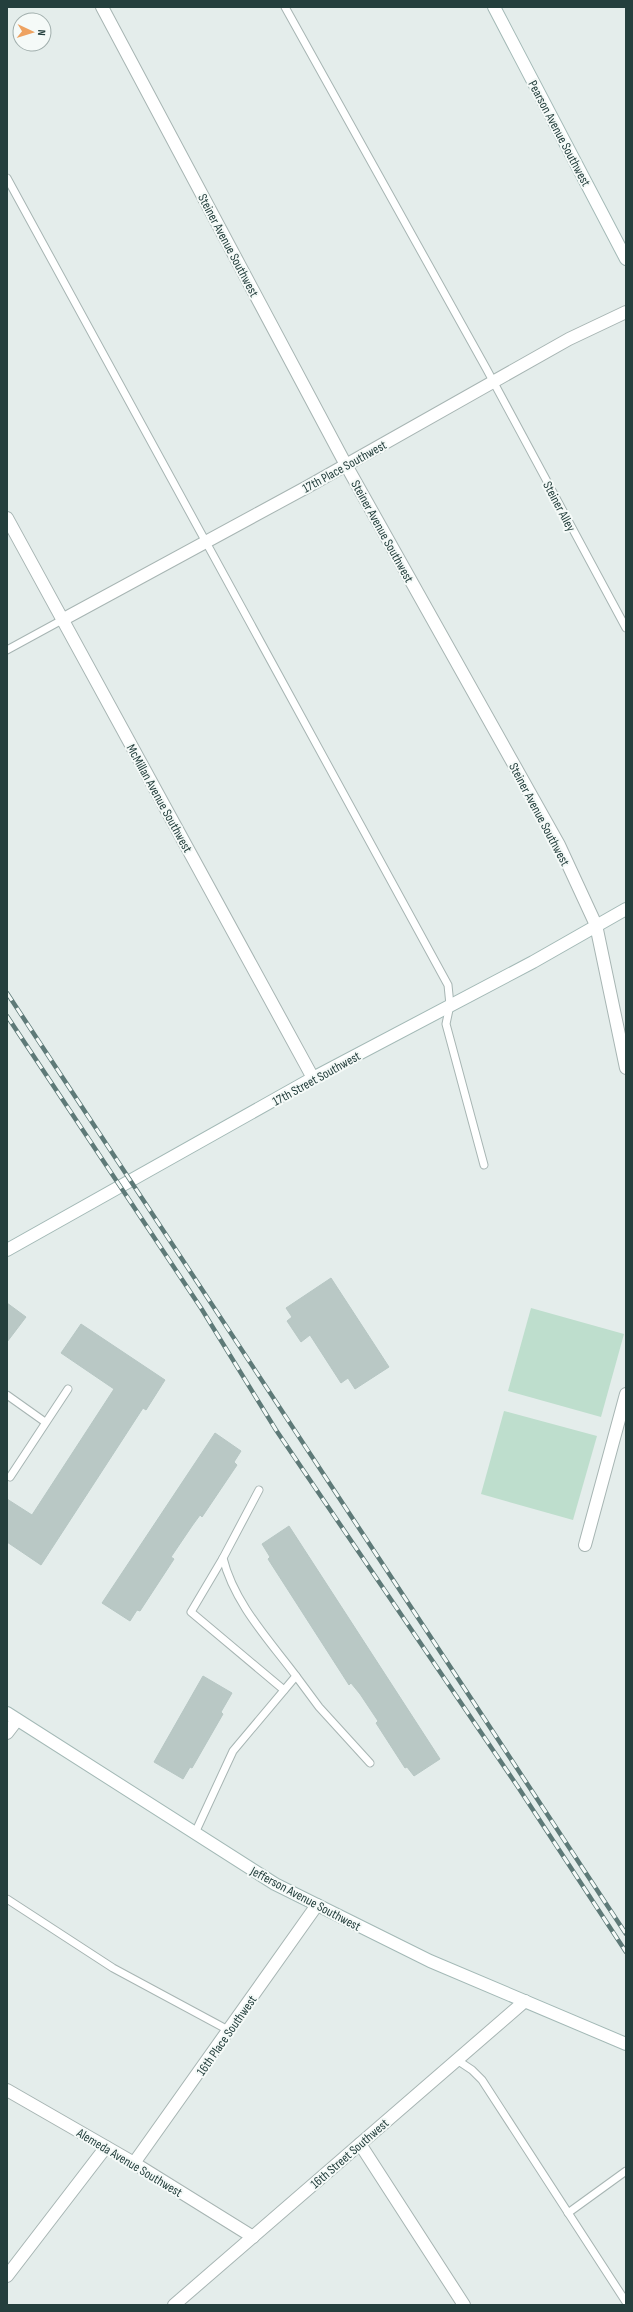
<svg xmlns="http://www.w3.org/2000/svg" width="633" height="2312" font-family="'Sofia Sans Condensed',sans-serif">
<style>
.green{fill:#bedecd}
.building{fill:#b9c8c5;stroke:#b7c7c4}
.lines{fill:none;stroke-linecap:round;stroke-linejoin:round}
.lane-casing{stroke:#a7b5b3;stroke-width:9}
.street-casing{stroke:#a7b5b3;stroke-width:14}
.secondary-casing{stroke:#a3b9b6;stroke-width:14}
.lane{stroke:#fff;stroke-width:7}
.street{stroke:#fff;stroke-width:12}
.secondary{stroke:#fff;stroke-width:12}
.rail-casing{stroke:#5e7a78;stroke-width:4.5}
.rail{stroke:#f5faf8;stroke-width:3;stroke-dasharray:9;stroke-linecap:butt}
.labels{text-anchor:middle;stroke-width:4;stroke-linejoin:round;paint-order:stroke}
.street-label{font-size:13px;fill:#243f3d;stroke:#f5faf8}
</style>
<rect width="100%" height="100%" fill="#e4edeb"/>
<g class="green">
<polygon points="531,1308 624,1334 601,1417 508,1391"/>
<polygon points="504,1411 597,1436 573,1520 481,1494"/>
</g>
<g class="building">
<polygon points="331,1278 389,1367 355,1389 348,1378 341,1383 310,1335 301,1342 287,1321 292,1317 286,1308"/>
<polygon points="7,1303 26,1317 7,1342"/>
<polygon points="81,1324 165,1380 146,1410 143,1408 41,1565 7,1542 7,1499 32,1515 114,1389 61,1353"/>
<polygon points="215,1433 241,1451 234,1462 237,1465 202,1517 200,1515 192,1526 171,1557 174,1559 140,1611 137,1610 130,1621 102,1603"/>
<polygon points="289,1526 440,1759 414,1776 407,1767 405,1768 376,1723 378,1721 360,1694 351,1683 349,1685 268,1559 270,1557 262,1544"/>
<polygon points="203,1676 232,1693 221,1712 223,1714 192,1768 190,1767 183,1779 154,1762"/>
</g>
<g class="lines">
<g class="lane-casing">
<g id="lane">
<polyline points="285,7 486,368 626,628"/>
<polyline points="7,178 448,985 450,1005 446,1024 484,1165"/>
<polyline points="7,650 62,620"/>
<polyline points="7,1395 45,1422"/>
<polyline points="10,1477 68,1389"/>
<polyline points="223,1558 191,1612 284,1690"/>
<polyline points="296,1676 319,1707 370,1763"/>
<path d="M195 1833 233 1751 296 1676C269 1640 234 1603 223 1558L259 1490"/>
<polyline points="7,1899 113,1968 230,2031"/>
<polyline points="457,2060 472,2070 482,2080 626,2302"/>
<polyline points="568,2213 626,2171"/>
</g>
</g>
<g class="street-casing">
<g id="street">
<polyline points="102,7 346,465 559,845 596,925 626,1068"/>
<polyline points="7,518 313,1078"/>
<polyline points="62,620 307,487 569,339 626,312"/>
<polyline points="585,1545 626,1394"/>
<polyline points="7,1733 17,1720"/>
<polyline points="7,2090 134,2163 253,2237"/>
<polyline points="360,2144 464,2305"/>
<polyline points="134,2163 317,1905"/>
<polyline points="7,2276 106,2147"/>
<polyline points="174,2305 525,2001"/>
</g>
</g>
<g class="secondary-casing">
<g id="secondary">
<polyline points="494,7 626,259"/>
<polyline points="7,1250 313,1078 533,962 626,909"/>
<polyline points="7,1713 275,1884 430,1961 626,2044"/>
</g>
</g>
<use href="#lane" class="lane"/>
<use href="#street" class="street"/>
<use href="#secondary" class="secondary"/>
<g class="rail-casing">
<g id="rail">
<polyline points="7,993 626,1934"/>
<polyline points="7,1016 201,1308 276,1430 518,1787 626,1952"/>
</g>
</g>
<use href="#rail" class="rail"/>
</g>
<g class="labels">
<g class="street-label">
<text transform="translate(560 133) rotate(62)" y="5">Pearson Avenue Southwest</text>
<text transform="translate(229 245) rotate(62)" y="5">Steiner Avenue Southwest</text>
<text transform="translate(344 466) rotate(-29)" y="5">17th Place Southwest</text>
<text transform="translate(560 506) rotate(62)" y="5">Steiner Alley</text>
<text transform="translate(383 531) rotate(61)" y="5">Steiner Avenue Southwest</text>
<text transform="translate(160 798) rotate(61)" y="5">McMillan Avenue Southwest</text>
<text transform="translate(540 814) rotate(62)" y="5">Steiner Avenue Southwest</text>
<text transform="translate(316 1078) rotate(-29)" y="5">17th Street Southwest</text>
<text transform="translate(306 1898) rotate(28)" y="5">Jefferson Avenue Southwest</text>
<text transform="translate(226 2035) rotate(-55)" y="5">16th Place Southwest</text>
<text transform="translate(349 2153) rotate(-41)" y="5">16th Street Southwest</text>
<text transform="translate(130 2162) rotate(31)" y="5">Alemeda Avenue Southwest</text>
</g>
</g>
<rect width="633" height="2312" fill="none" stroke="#243f3d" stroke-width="16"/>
<g transform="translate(32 32) rotate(94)"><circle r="19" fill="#f5faf8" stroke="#a1afad"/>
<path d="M0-3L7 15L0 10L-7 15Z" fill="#eea261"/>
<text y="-6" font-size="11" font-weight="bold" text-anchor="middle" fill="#243f3d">N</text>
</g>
</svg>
